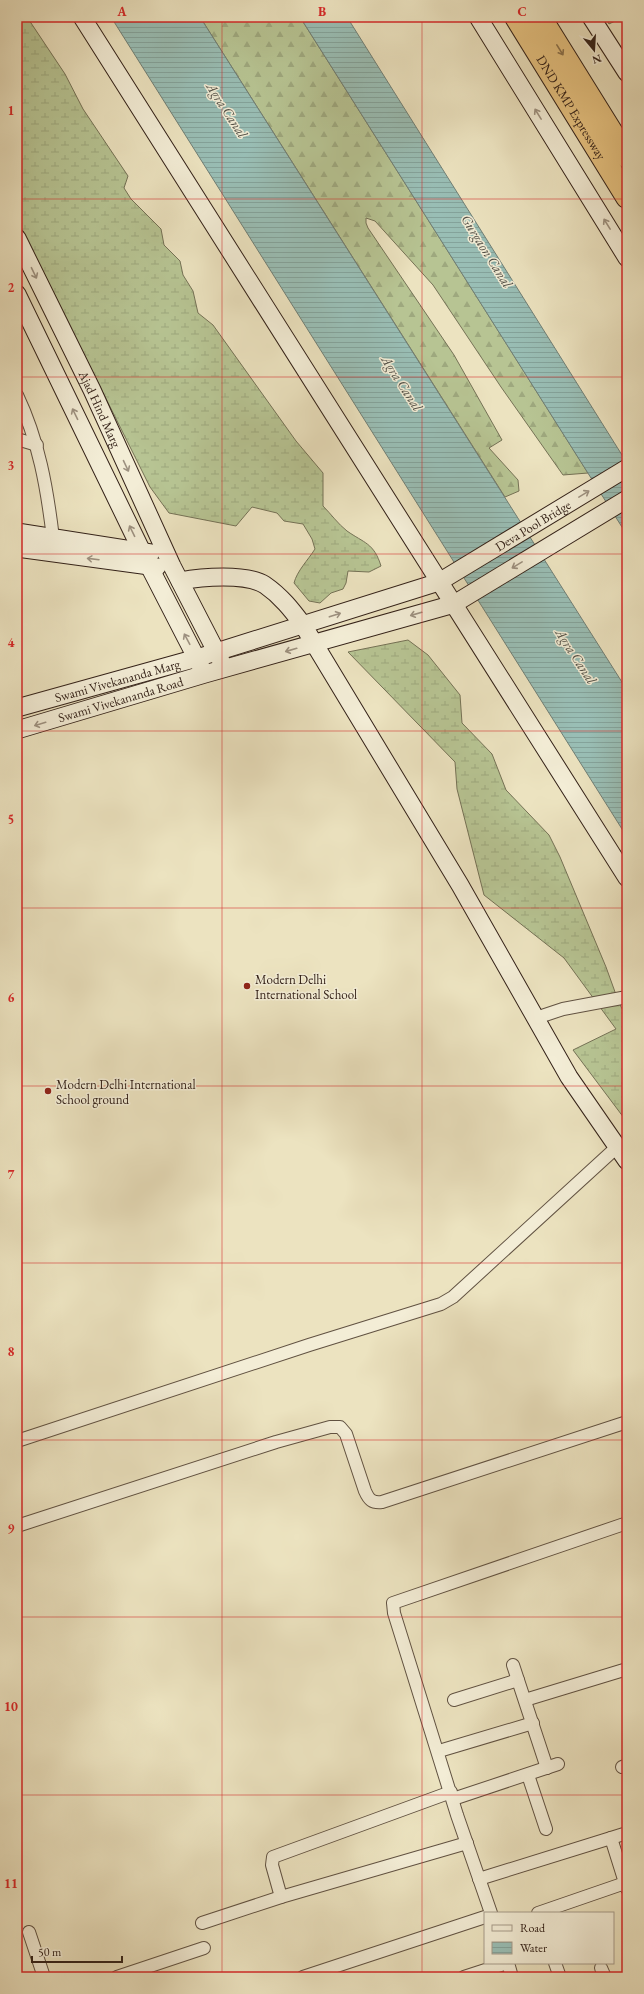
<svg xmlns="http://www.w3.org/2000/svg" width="644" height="1994" font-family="'EB Garamond',serif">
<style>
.forest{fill:url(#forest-firs);stroke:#757256}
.wetland{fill:url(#wetland-marsh);stroke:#757256}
.park{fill:url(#park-dots);stroke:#757256}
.water{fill:url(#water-rules);stroke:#707f76}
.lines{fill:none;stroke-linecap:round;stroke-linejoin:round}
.street-casing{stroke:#615242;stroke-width:14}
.secondary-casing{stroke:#332118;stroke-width:19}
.highway-casing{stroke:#332118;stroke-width:24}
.street{stroke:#f3edd6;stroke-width:12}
.secondary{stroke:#f3edd6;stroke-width:17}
.highway{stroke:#e6c280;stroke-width:22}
.oneway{stroke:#8c724c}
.oneway2{stroke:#9d9180}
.grid{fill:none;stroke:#d62828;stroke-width:1;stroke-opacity:0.55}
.poi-dot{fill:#8f2418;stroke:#f3edd6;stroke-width:1.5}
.labels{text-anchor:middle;stroke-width:3;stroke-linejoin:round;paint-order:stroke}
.street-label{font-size:13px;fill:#332118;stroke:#f3edd6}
.poi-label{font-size:13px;fill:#332118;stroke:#f3edd6;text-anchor:start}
.water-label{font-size:14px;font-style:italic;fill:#525047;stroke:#f3edd6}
.neatline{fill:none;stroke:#d62828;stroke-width:1.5}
.grid-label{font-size:13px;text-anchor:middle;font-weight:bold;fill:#d62828}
</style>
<defs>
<pattern id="forest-firs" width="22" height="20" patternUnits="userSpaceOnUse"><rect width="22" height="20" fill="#b7c493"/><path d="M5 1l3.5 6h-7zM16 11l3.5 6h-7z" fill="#9ea87e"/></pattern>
<pattern id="wetland-marsh" width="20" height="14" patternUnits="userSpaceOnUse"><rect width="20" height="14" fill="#b7c493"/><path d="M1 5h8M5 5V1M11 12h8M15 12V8" fill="none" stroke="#9ea87e"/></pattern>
<pattern id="park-dots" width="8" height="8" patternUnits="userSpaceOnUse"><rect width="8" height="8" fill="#b7c493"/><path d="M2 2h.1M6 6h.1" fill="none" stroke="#9ea87e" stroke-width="1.8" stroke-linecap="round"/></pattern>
<pattern id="water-rules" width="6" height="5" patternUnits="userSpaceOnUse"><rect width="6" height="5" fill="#99beb5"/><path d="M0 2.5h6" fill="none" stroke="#84a39b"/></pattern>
</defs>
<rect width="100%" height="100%" fill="#ece3c0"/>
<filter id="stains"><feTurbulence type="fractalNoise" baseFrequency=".005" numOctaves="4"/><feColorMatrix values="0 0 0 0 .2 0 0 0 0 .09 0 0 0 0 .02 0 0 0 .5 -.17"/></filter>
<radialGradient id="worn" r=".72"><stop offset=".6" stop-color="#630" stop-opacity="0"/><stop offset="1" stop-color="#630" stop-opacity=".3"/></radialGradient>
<polygon class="forest" points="200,17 300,17 588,473 563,475 501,387 433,285 375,221 366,218 366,223 368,228 454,355 502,440 489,448 518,480 519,491 505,497"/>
<g class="wetland">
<path d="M17 17H27L65 74 83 109 128 176 124 188 131 199 161 229 164 245 180 261 183 275 193 291 198 313 213 325 296 441 323 473V506C331 514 338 524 347 531 364 543 374 543 381 566L369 572 348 571 346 583 343 589 331 593 320 603 309 601 294 583C297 571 308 560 315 549L312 539 303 524 284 521 277 513 252 507 236 526 169 513 150 487 17 220Z"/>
<polygon points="408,640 428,655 460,695 462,723 492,754 506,790 549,835 560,857 606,967 619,1003 627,1018 627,1122 573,1050 616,1029 564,958 484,895 457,789 455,762 348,652"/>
</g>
<polygon class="park" points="605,17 623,17 609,24"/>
<g class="water">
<polygon points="111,17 200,17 627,690 627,837"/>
<polygon points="300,17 347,17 627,463 627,535"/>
</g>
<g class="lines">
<g class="street-casing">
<g id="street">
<path d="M17 395C39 441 47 488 53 538"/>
<polyline points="17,439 37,445"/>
<polyline points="536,1018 563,1009 627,997"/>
<polyline points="17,1441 309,1345 441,1304 453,1297 617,1147"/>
<path d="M17 1526 276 1442 330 1427H340L346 1434 365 1491C369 1500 372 1503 382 1502L627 1422"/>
<polyline points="513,1665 547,1768"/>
<polyline points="454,1700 518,1680"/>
<polyline points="525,1700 627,1669"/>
<polyline points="439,1751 533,1723"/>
<polyline points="622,1767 627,1765"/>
<polyline points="528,1775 546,1829"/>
<polyline points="453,1799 558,1764"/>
<polyline points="611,1838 627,1889"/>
<polyline points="479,1879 627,1833"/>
<polyline points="281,1897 272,1865 273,1857 451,1792"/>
<polyline points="491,1913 457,1815 394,1613 393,1603 627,1523"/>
<polyline points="538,1913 625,1883"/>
<polyline points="202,1923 281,1897 467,1843"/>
<polyline points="29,1932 44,1977"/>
<polyline points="508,1963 512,1977"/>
<polyline points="555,1963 560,1977"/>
<polyline points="601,1968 605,1977"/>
<polyline points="117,1977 204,1948"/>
<polyline points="303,1977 485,1917"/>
<polyline points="464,1977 507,1963"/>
</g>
</g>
<g class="secondary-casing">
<g id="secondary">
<polyline points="82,17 627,878"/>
<polyline points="478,17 627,258"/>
<polyline points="591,17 627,73"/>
<path id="s1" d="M17 238 92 390 172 566 221 661"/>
<polyline points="17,294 149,566 201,667"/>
<polyline points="17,532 151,553"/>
<polyline points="17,548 157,567"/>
<path d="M180 581C201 577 246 573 265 585 281 596 292 610 303 625L460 885 569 1077 627 1161"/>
<path id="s2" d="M17 708 197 658 439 582 627 468"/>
<path id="s3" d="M17 730 205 674 454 604 627 499"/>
</g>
</g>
<g class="highway-casing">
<g id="highway">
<path id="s4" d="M516 17 627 197"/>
<polyline points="540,17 627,157"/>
</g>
</g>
<use href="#street" class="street"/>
<use href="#secondary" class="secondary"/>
<use href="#highway" class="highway"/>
</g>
<defs><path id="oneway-shaft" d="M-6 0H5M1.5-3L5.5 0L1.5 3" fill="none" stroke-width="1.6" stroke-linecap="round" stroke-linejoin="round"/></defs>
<use class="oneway" href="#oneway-shaft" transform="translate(560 50) rotate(58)"/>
<g class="oneway2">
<use href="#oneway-shaft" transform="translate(538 114) rotate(-122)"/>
<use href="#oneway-shaft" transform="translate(607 224) rotate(-122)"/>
<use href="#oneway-shaft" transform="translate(34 273) rotate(64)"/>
<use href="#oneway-shaft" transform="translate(75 414) rotate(-116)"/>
<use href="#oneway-shaft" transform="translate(126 466) rotate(65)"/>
<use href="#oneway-shaft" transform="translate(584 494) rotate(-31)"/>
<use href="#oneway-shaft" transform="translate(132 531) rotate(-116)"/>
<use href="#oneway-shaft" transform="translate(93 559) rotate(-173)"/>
<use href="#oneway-shaft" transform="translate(517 565) rotate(149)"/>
<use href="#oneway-shaft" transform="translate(416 614) rotate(164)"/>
<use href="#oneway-shaft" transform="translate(335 615) rotate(-18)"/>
<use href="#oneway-shaft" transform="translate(187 639) rotate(-118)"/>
<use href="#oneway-shaft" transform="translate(291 650) rotate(164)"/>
<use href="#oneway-shaft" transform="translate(40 724) rotate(163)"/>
</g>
<path class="grid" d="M222 17V1977M422 17V1977M17 199H627M17 377H627M17 554H627M17 731H627M17 908H627M17 1086H627M17 1263H627M17 1440H627M17 1617H627M17 1795H627"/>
<g class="poi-dot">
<circle cx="247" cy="986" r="4"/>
<circle cx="48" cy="1091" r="4"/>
</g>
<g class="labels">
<g class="street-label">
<text dy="5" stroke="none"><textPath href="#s4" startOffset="106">DND KMP Expressway</textPath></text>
<text dy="5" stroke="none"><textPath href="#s1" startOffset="190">Ajad Hind Marg</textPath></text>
<text dy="5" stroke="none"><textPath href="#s2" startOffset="550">Deva Pool Bridge</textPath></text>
<text dy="5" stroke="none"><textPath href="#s2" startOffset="104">Swami Vivekananda Marg</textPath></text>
<text dy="5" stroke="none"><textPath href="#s3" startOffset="108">Swami Vivekananda Road</textPath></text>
</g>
<g class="poi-label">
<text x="255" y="984">Modern Delhi<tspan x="255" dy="15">International School</tspan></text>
<text x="56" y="1089">Modern Delhi International<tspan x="56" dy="15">School ground</tspan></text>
</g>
<g class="water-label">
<text transform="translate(227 110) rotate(57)" y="5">Agra Canal</text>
<text transform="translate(487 251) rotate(58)" y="5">Gurgaon Canal</text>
<text transform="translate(402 383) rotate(57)" y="5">Agra Canal</text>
<text transform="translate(576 656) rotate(57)" y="5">Agra Canal</text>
</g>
</g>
<rect width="644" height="1994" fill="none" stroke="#ece3c0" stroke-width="44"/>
<rect x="484" y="1912" width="130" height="52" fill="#f3edd6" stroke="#a69b8a"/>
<rect x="492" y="1925" width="20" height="6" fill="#f3edd6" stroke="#a69b8a"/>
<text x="520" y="1932" font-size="12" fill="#332118">Road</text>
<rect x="492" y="1942" width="20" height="12" fill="url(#water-rules)" stroke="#a69b8a"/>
<text x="520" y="1952" font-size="12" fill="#332118">Water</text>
<g transform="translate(594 50) rotate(162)" stroke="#f3edd6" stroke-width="3" paint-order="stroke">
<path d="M0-3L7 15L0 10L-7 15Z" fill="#332118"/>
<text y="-6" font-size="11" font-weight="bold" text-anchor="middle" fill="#332118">N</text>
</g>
<path d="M32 1956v6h90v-6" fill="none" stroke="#332118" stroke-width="2"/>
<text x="38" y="1956" font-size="12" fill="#332118" stroke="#f3edd6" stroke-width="3" paint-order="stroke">50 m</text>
<rect x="22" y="22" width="600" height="1950" class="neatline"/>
<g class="grid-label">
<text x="122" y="16">A</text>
<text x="322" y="16">B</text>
<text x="522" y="16">C</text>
<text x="11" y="115">1</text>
<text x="11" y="292">2</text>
<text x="11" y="470">3</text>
<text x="11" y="647">4</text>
<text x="11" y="824">5</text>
<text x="11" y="1002">6</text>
<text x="11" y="1179">7</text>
<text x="11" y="1356">8</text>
<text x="11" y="1533">9</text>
<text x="11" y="1711">10</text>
<text x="11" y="1888">11</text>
</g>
<rect width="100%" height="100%" filter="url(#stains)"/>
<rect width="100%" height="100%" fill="url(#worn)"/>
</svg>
